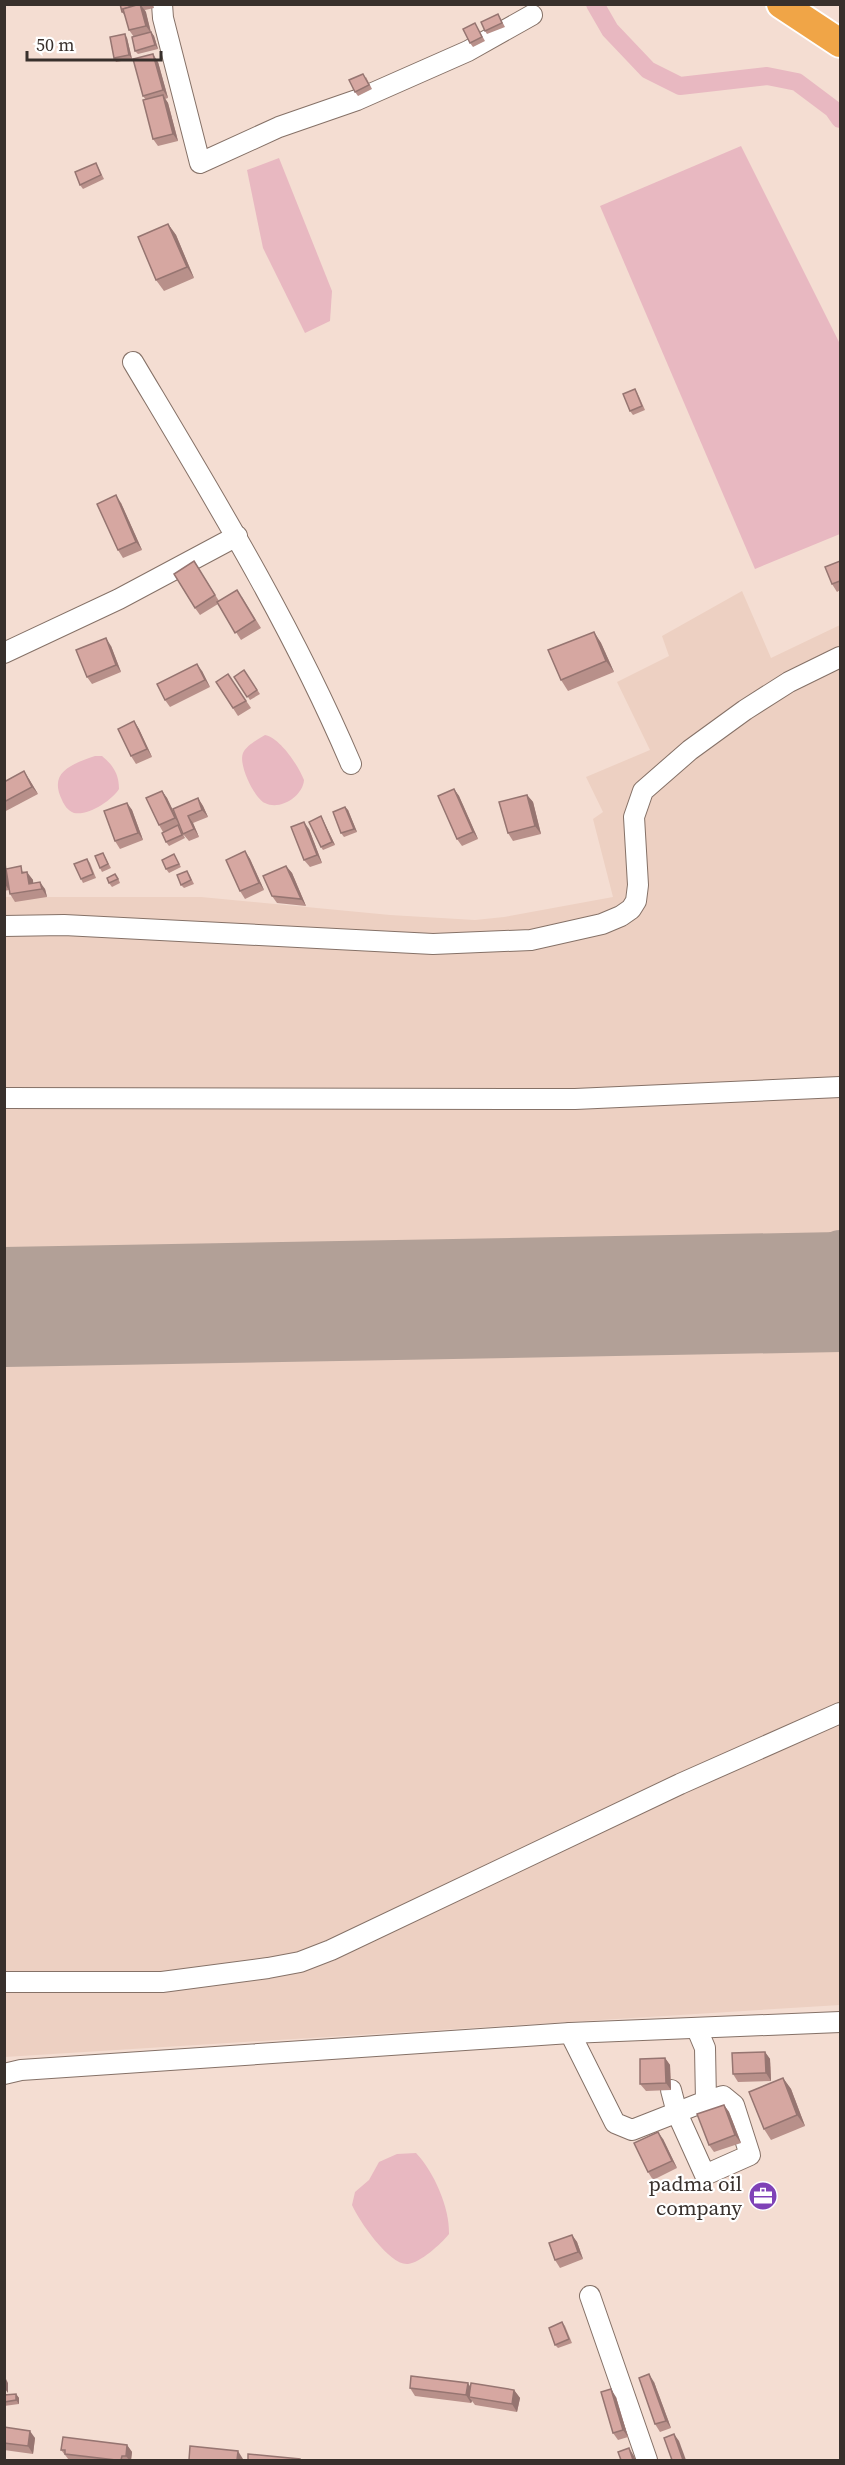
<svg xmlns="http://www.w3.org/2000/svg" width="845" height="2465" font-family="'Source Serif 4',serif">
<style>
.built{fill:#edd0c2}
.water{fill:#e8b8c1}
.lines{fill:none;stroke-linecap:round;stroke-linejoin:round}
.canal{stroke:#e8b8c1;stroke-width:18}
.taxiway{stroke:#b2a097;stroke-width:48}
.runway{stroke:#b2a097;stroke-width:120}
.minor-casing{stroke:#857167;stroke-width:22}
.highway-casing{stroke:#fff;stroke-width:32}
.minor{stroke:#fff;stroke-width:20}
.highway{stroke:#f0a547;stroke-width:28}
.wall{fill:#b8908a}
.shaded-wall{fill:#967571}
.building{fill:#d6a7a1;stroke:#967571;stroke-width:1.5}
.labels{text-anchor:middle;stroke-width:4.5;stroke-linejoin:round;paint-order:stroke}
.poi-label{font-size:21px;fill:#38302c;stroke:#fff;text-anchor:end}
</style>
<rect width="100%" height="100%" fill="#f4ddd2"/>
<polygon class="built" points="742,591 771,658 840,625 840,2005 5,2057 5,897 201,897 390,915 475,920 504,917 613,897 593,819 603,812 586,777 650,750 617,682 669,656 662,636"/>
<g class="water">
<polygon points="741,146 840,344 840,534 755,569 600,206"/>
<polygon points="279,158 332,291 330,321 305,333 263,248 247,170"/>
<path d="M265 735C280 738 298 765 304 780 303 796 280 811 265 803 254 798 238 764 243 753 247 745 257 740 265 735Z"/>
<path d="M95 756H102C113 765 119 774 119 789 112 800 89 816 74 813 68 811 64 805 62 800 48 772 72 764 95 756Z"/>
<path d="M416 2153C434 2172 450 2208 449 2234 441 2244 420 2263 408 2264 390 2266 359 2221 352 2205L355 2192 369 2180 379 2162 397 2154Z"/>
</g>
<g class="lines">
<polyline class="canal" points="595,4 610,30 648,70 680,86 767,76 797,82 833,109 840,119"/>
<polyline class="taxiway" points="781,1293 808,1280 840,1254"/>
<polyline class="runway" points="4,1307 840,1292"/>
<g class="minor-casing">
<g id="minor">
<polyline points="162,4 163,18 200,163 279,127 357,100 468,51 532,15"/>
<path d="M133 362C211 493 291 623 351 764"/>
<polyline points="4,653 119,599 237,536"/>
<polyline points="4,926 64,925 433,944 531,940 602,924 621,916 631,909 636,901 638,885 634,817 643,791 690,750 745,710 789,682 840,657"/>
<polyline points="4,1098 575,1099 840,1087"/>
<polyline points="4,1982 162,1982 268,1968 300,1962 331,1950 680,1784 840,1713"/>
<polyline points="570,2033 840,2022"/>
<polyline points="4,2074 21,2070 570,2033 615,2123 632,2130 706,2101 705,2048 697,2029"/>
<polyline points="671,2090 677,2113 705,2175 750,2155 734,2105 723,2096 706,2101"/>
<polyline points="590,2296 647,2460"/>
</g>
</g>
<g class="highway-casing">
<polyline id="highway" points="781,4 840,43"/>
</g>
<use href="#minor" class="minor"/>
<use href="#highway" class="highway"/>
</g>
<g class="wall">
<polygon points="120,4 153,4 154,8 145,10 151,32 154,36 158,49 138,54 135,51 134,37 129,30 125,16 122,12"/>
<polygon points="498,14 505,27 487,34 485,31"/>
<polygon points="477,27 485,41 473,47 470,43"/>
<polygon points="127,38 132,59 116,62 114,58"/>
<polygon points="158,62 168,98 165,99 168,103 178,141 158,146 153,139 146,100 143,96"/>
<polygon points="366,77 372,89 358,96 355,92"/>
<polygon points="96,163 104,179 83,189 80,185"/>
<polygon points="168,224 176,235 194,278 164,291 156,280"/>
<polygon points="635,389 637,392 645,410 633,415 630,411"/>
<polygon points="121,503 142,550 123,558 118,550"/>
<polygon points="194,561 219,601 242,597 261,628 241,640 218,604 200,615 195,608"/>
<polygon points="840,561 840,590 837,592 832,584"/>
<polygon points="594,632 601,643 614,672 568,691 561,680"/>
<polygon points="111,646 121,672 92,684 87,677"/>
<polygon points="244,670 260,694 250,700 234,677"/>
<polygon points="202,671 210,687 170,707 165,700"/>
<polygon points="228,674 251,708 238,716 216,682"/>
<polygon points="134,721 139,729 152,757 136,764 131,756"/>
<polygon points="29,779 38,794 4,812 4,782"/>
<polygon points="454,789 459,796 478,839 462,846 457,839"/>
<polygon points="162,791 167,798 178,821 198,798 203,806 208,817 193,823 199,837 189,841 183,834 180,825 179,826 185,838 169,846 166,842 163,832 159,825"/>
<polygon points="527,795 533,802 541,834 513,841 508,833"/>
<polygon points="127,803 132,810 143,840 120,849 115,841"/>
<polygon points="345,807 348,810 357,832 344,837 341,833"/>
<polygon points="323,820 335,845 323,850 321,847"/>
<polygon points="309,829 322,863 310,867 304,860"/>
<polygon points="245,851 250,859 264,890 245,899 240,891"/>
<polygon points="103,853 111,868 102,872 100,868"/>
<polygon points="174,854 181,867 169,873 166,869"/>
<polygon points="87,859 90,863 96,878 83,883 81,879"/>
<polygon points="4,863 6,868 26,872 33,880 33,883 45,889 47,897 15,902 10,894 9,890 4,891"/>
<polygon points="286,866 292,873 306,906 277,903 272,896"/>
<polygon points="189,874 194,884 184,888 181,885"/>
<polygon points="118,878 120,883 112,887 109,883"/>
<polygon points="765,2052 770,2059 771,2081 738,2082 733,2074"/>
<polygon points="665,2058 670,2065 671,2090 646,2091 640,2084"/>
<polygon points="783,2078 791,2089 805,2126 771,2140 764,2129"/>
<polygon points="724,2105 729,2112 741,2143 714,2152 709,2145"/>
<polygon points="663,2139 677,2168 653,2180 648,2172"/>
<polygon points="572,2235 577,2242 583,2259 560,2268 555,2260"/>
<polygon points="562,2322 565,2326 572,2343 558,2348 555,2345"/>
<polygon points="654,2382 671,2428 660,2432 655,2424"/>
<polygon points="410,2388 471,2388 514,2390 520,2398 517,2412 475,2405 472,2401 471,2403 415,2396"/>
<polygon points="16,2394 19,2398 19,2404 4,2406 4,2395"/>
<polygon points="616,2397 628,2437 618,2440 613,2433"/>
<polygon points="4,2427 35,2438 33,2454 4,2450"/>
<polygon points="127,2445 132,2452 131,2460 69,2460 61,2450"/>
</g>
<g class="shaded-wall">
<polygon points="140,4 146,12 151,33 146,26"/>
<polygon points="151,32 154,36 158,49 155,45"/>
<polygon points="125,34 127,38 132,59 129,55"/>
<polygon points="153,54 158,62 168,98 163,90"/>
<polygon points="163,95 168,103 178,141 173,134"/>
<polygon points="168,224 176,235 194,278 187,267"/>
<polygon points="116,495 121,503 142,550 136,542"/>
<polygon points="594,632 601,643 614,672 606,661"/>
<polygon points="106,638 111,646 121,672 116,665"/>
<polygon points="197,664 202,671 210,687 205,680"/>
<polygon points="134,721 139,729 152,757 147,749"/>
<polygon points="24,771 29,779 38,794 32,787"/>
<polygon points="454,789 459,796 478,839 473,832"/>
<polygon points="162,791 167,798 180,825 175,818"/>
<polygon points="527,795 533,802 541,834 535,826"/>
<polygon points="198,798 203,806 208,817 202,810"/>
<polygon points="127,803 132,810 143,840 138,833"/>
<polygon points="345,807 348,810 357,832 354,829"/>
<polygon points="188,816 193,823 199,837 194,829"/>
<polygon points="321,816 323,820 335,845 332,842"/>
<polygon points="304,822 309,829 322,863 317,855"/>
<polygon points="245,851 250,859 264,890 259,883"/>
<polygon points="4,863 6,865 9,890 4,883"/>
<polygon points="286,866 292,873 306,906 301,899"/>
<polygon points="27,872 33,880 34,891 29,884"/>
<polygon points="40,882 45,889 47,897 42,889"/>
<polygon points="765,2052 770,2059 771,2081 766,2073"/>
<polygon points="665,2058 670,2065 671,2090 666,2083"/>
<polygon points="783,2078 791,2089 805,2126 797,2115"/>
<polygon points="724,2105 729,2112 741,2143 735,2135"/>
<polygon points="658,2132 663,2139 677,2168 672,2161"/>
<polygon points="572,2235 577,2242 583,2259 578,2252"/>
<polygon points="649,2374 654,2382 671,2428 666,2421"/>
<polygon points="6,2379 8,2383 8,2393 5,2389"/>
<polygon points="468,2383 473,2391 469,2397 472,2401 471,2403 466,2395"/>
<polygon points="611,2389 616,2397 628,2437 623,2430"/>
<polygon points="514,2390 520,2398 517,2412 512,2404"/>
<polygon points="16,2394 19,2398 19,2404 16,2400"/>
<polygon points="30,2431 35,2438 33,2454 28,2446"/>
<polygon points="674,2434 679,2441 686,2460 683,2460"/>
<polygon points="127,2445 132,2452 131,2460 129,2460 126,2456"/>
<polygon points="629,2448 634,2456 636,2460 633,2460"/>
<polygon points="238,2451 243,2459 243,2460 237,2460"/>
</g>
<g class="building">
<polygon points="120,4 140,4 123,9 124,12 122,12"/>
<polygon points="140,4 146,26 129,30 123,9"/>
<polygon points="498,14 502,23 485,31 481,22"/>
<polygon points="475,23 482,37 470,43 463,29"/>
<polygon points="151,32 155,45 135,51 132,37"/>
<polygon points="125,34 129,55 114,58 110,37"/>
<polygon points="153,54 163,90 143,96 133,59"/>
<polygon points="363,74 369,85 355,92 349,80"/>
<polygon points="163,95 173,134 153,139 143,100"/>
<polygon points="96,163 101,175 80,185 75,172"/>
<polygon points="168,224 187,267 156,280 138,237"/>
<polygon points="635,389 642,406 630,411 623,394"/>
<polygon points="116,495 136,542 118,550 97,504"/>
<polygon points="194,561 215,595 195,608 174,574"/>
<polygon points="840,561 840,581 832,584 825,567"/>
<polygon points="237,590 255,620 235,633 217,602"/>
<polygon points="594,632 606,661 561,680 548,650"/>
<polygon points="106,638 116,665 87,677 76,650"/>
<polygon points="197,664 205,680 165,700 157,684"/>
<polygon points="244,670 257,690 247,697 234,677"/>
<polygon points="228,674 246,701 233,708 216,682"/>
<polygon points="134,721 147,749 131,756 118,729"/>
<polygon points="24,771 32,787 4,802 4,782"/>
<polygon points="454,789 473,832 457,839 438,796"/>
<polygon points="162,791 175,818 159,825 146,798"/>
<polygon points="527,795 535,826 508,833 499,802"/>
<polygon points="198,798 202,810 188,816 194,829 183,834 173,809"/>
<polygon points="127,803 138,833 115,841 104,811"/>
<polygon points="345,807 354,829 341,833 333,812"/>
<polygon points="321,816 332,842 321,847 309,822"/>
<polygon points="304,822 317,855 304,860 291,827"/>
<polygon points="178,825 182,835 166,842 162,833"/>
<polygon points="245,851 259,883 240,891 226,860"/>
<polygon points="103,853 108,864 100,868 95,856"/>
<polygon points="174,854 179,864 166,869 162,860"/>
<polygon points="87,859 93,874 81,879 74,864"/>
<polygon points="21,866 22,873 27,872 29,884 40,882 42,889 10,894 6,869"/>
<polygon points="286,866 301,899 272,896 263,876"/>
<polygon points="187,871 191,880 181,885 177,875"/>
<polygon points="115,874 118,879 109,883 107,878"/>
<polygon points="765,2052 766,2073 733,2074 732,2053"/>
<polygon points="665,2058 666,2083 640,2084 640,2059"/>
<polygon points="783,2078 797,2115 764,2129 749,2092"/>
<polygon points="724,2105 735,2135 709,2145 697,2114"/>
<polygon points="658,2132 672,2161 648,2172 634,2143"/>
<polygon points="572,2235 578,2252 555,2260 549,2243"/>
<polygon points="562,2322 569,2339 555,2345 549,2328"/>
<polygon points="649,2374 666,2421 655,2424 639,2378"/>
<polygon points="411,2376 468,2383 466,2395 410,2388"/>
<polygon points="471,2383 514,2390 512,2404 469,2397"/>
<polygon points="611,2389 623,2430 613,2433 601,2392"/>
<polygon points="16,2394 16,2400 4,2402 4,2395"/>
<polygon points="4,2427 30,2431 28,2446 4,2443"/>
<polygon points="674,2434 683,2460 672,2460 664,2438"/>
<polygon points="63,2437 127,2445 126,2456 122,2456 121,2460 116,2460 65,2454 65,2450 61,2450"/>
<polygon points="190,2446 238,2451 237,2460 189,2460"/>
<polygon points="629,2448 633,2460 621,2460 618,2452"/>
<polygon points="248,2454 300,2459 300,2460 248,2460"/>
</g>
<defs>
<g id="office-disc" transform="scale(1.5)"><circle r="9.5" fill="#7f42b7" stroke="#fff"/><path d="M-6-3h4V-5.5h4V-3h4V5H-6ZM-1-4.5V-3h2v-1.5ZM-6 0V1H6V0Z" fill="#fff"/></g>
</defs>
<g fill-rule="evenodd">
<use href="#office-disc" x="763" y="2196"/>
</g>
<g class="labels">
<g class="poi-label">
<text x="742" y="2191">padma oil<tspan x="742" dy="24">company</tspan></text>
</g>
</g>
<rect width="845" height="2465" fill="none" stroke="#38302c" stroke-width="12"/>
<path d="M27 51v9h134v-9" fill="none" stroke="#38302c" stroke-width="3"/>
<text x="36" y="51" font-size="18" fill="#38302c" stroke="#ffffff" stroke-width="4.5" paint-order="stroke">50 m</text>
</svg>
